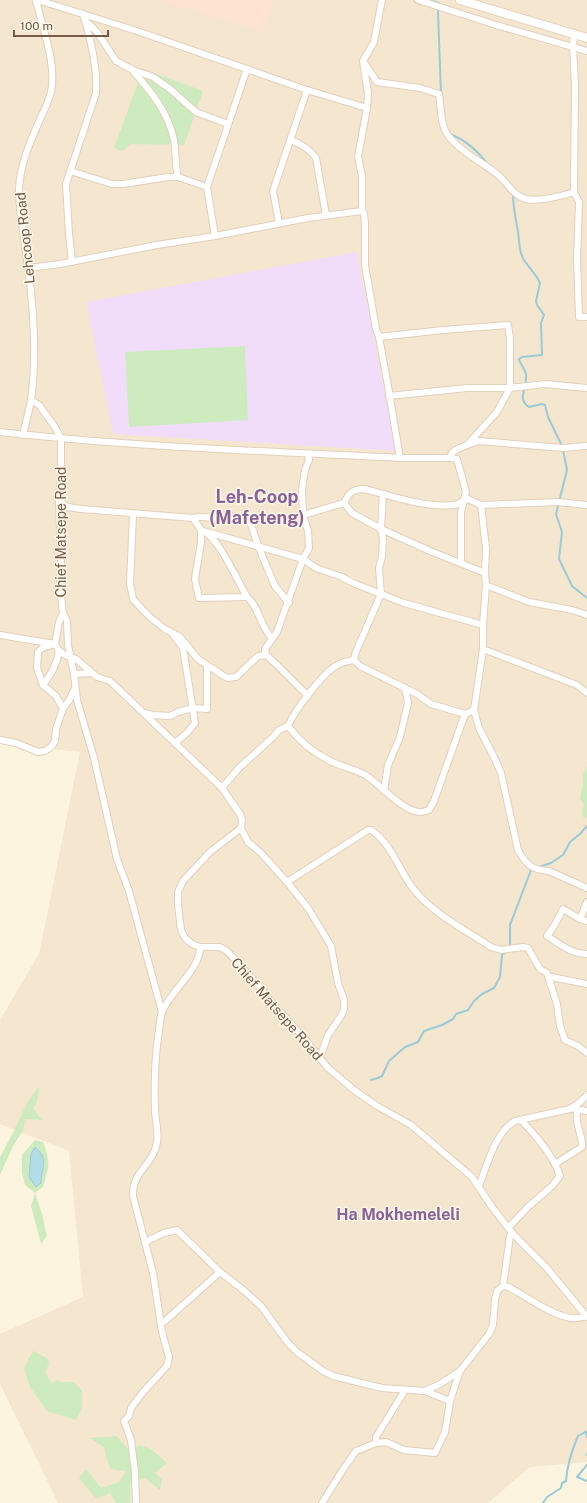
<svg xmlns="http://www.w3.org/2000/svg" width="587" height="1503" font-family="'Public Sans',sans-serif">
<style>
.residential{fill:#f5e6cf}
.commercial{fill:#fee3d3}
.education{fill:#f1ddf9}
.green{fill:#ceebbf}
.water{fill:#b4dce7;stroke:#9acbd9}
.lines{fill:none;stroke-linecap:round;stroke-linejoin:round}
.stream{stroke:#9acbd9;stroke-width:2}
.minor-casing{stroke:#e1d0bc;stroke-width:8}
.secondary-casing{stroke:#e7d2ba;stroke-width:10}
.minor{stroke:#fff;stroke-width:6}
.secondary{stroke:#fff;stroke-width:8}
.labels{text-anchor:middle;stroke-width:3;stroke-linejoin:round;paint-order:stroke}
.street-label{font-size:14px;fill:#755a47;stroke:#fff7e8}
.quarter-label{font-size:16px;font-weight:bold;fill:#8a6299;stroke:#fff7e8}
.district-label{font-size:18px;font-weight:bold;fill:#8a6299;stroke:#fff7e8}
</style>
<rect width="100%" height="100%" fill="#fdf4e0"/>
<polygon class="residential" points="0,0 587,0 587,1462 530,1467 488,1503 58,1503 0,1384 0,1334 83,1297 69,1151 0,1124 0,1020 39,954 80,752 0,744"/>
<polygon class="commercial" points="158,0 273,0 264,32"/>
<polygon class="education" points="357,252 396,451 113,434 86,302"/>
<g class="green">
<polygon points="143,69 203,91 184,145 130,144 122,151 114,148"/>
<polygon points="245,346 248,420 129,427 125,352"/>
<polygon points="587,766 587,818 583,817 582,811 584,805 580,798 583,785 583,775"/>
<polygon points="39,1087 37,1102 33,1108 42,1120 25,1119 23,1130 13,1146 0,1175 0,1157 14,1131 28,1101"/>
<path d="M35 1140 43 1142C51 1162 49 1168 43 1187L35 1193 42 1214 47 1236 41 1244 31 1206 35 1193 25 1185 22 1173V1155Z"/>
<polygon points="33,1351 47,1358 49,1363 45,1373 52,1384 56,1380 61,1382 74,1382 82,1391 82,1407 76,1420 47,1411 30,1387 24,1368"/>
<polygon points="117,1436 130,1452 139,1445 151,1449 167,1463 155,1473 162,1479 160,1490 145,1478 130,1483 130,1503 116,1503 110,1493 96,1499 79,1478 86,1469 101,1488 119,1482 126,1471 111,1469 107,1460 104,1447 90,1438"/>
</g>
<path class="water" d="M35 1147C50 1160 41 1167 41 1183L36 1187 29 1177 31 1154Z"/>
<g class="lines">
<g class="stream">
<polyline points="429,0 439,3 438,12 441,94"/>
<path d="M448 134C463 137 480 153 488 165"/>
<path d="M513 194C513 208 516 219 518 232 520 242 518 251 524 260 529 268 536 274 540 283L536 301 537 305 544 315 541 323 542 355 522 357 519 359C520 364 525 369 526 374 528 386 516 399 529 407L542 404 545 405 548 417 562 446"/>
<polyline points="563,450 567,470 556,514 562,532 559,559 572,586 587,598"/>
<polyline points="539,867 551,863 563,855 570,842 580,834 587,826"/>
<polyline points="510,947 510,925 531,870 533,869"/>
<polyline points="371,1080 378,1078 382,1076 389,1061 405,1047 418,1042 424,1031 442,1025 453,1019 456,1014 468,1010 474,1001 482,994 494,988 500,977 502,955 508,951"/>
<polyline points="586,1432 587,1437"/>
<polyline points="587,1454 587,1455"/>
<polyline points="587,1465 577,1477 587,1481"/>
<path d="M543 1503 547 1497 561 1488 562 1483 566 1481C567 1465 572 1450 578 1436L587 1431"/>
</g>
<g class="minor-casing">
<g id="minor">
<polyline points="418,0 496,25 587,51"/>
<polyline points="36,2 41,1 137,31 307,90 367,108"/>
<polyline points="85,20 97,32 116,61 133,70 153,77 170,89 196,112 228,124"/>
<polyline points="574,33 573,47 575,84 574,192 579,202 577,258 579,317 587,317"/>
<path d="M365 64 377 82 420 88 439 94C441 105 440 120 445 130 453 148 484 163 498 175 508 183 513 196 526 199 538 202 562 196 574 192"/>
<path d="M134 72C152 93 168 112 174 140 176 152 175 165 178 177"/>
<path d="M291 140C301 144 310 149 316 158L326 215"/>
<polyline points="70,171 112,184 123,184 168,177 178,177 207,187"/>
<polyline points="279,223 273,191 307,90"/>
<polyline points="215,236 207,187 247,69"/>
<path d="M72 262 69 234 66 184 96 93C98 69 90 37 83 14"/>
<polyline points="29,268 60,264 157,245 215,236 308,218 362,211 362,176 358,157 367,108 368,93 363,61 374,42 382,0"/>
<polyline points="379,337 443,330 508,325 510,339 510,388 467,388 389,396"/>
<polyline points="587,388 545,384 510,388 497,412 467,445 479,441 563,448 587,446"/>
<polyline points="31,400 39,405 55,427 61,439 61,473 59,501 61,556 60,588 63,613 67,621 68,645 74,674 77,700 94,758 117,859 129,891 162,1012"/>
<path d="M0 432C133 447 266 451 400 458L388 386 379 337 376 329 365 265V223L364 214 362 211"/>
<path d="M23 435C26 423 29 411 31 400 37 355 34 311 28 267 25 241 19 215 19 189 20 164 31 140 41 117 45 109 49 100 51 92 57 64 42 27 36 0"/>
<path d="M400 458H450C451 450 460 448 467 445"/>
<polyline points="450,458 457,459 466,492 461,512 461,563"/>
<polyline points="383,494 381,529 383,540 382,557 379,568 381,594 355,654 354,660 360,666 417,694 431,704 465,714 474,710 483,649 483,625 486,585 485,573 486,548 481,505"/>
<path d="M59 501 68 507 81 509 193 518C202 515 208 518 218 519 228 521 239 520 250 521L258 546 275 586 289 603"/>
<polyline points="344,503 352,513 381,529 430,551 485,573"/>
<polyline points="133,514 130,584 133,599 142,609 151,618 165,629 180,637 198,659 227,678 236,677 258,656 266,655 278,666 308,696"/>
<path d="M303 515 344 503C349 493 352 489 364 489 392 496 424 508 454 505 459 504 464 501 468 499L481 505 558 502 587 505"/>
<path d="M193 518 201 530V542L195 579 199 598 247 597C238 582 218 535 201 530"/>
<polyline points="207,532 303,559 316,568 342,577 353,583 381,594 404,603 483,625"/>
<polyline points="486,585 529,602 572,610 587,615"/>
<path d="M247 597C260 608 260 627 272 638"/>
<polyline points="171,632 183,648 195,723 188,732 175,743"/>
<polyline points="0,635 55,644 59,622 63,613"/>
<polyline points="483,649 577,685 587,693"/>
<polyline points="266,655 265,649 277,632 303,559 309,548 308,531 303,515 302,489 305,470 309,460 308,454"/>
<polyline points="74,674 91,673"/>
<path d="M43 685C51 674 57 665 59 651"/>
<polyline points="63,709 56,696 43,685 37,668 38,652 42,648 55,644 59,651 65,655 76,659 97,677 110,681 222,788 240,814 242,820 241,828 210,852 183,881 178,892 178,905 181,930 185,938 192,944 200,947 220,947 228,952 258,985 273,1004 305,1039 327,1067 354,1090 377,1106 411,1125 472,1177 492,1207 513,1234 547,1268 587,1317"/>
<path d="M474 710 479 728 495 759 501 773 518 850C526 864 531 870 549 871L587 888"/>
<polyline points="146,713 152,715 170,716 178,712 193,708 207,709 207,665"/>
<path d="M288 726C299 741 314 753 330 761 342 767 356 769 367 776 380 785 404 812 420 812 423 812 426 811 429 810L434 801 465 714"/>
<polyline points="0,740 16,743 38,752 45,751 51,747 55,741 56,729 60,717 63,709 70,699 75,688"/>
<path d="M222 788 239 768 273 737 279 730 288 726C295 710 320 677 334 667 341 662 347 661 354 660"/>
<polyline points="384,791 388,765 400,737 408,703 405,688"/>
<path d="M241 828 248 842 261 853 287 882 368 830H371C391 843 398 868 412 887 431 913 464 929 491 947L501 950 523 947 528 948 540 969 547 973 557 1004 560 1026 565 1040 578 1046 587 1053"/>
<polyline points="287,882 308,908 331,946 338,983 344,1000 344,1009 341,1016 328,1035 322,1052 319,1056"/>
<polyline points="580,919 587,902"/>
<path d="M587 921 580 919 563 909 554 926 547 936C560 944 571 954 587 954"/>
<polyline points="549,978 551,977 587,984"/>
<polyline points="574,1109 587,1111"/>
<path d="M555 1164 582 1147C583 1134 573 1122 578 1109"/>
<path d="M479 1186C487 1166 495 1132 515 1121L570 1109 580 1102 587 1095"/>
<path d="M508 1228 529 1206 552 1186 560 1176C553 1155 536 1136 521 1120"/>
<polyline points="145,1242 164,1233 177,1230 220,1272 241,1288 261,1306 288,1343 297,1352 323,1371 333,1376 382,1388 425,1391 440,1384 460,1371 489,1334 493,1325 495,1300 497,1291 503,1286 510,1236 513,1234"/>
<path d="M503 1286 509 1287C525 1296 560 1321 577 1318 580 1318 583 1317 586 1316"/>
<polyline points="161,1323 165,1321 220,1272"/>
<polyline points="425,1391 450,1401"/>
<polyline points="376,1443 386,1442 404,1450 435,1453 445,1432 450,1401 460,1371"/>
<path d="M136 1503 135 1472 131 1440 124 1421 129 1416 131 1408 144 1391 167 1366 169 1357 162 1332 153 1273 133 1196C131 1173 154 1164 157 1142 159 1131 155 1120 155 1109 154 1083 155 1056 159 1030 160 1024 160 1017 162 1012 170 992 201 968 200 947"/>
<polyline points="322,1503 344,1468 356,1451 376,1443 376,1437 405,1390"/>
</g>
</g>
<g class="secondary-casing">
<polyline id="secondary" points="460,0 587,38"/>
</g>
<use href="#minor" class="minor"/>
<use href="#secondary" class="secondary"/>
</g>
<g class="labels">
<g class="street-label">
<text transform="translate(25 238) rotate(-96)" y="5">Lehcoop Road</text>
<text transform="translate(61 532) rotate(-90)" y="5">Chief Matsepe Road</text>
<text transform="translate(277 1009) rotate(49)" y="5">Chief Matsepe Road</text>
</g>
<g class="quarter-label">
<text x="398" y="1220">Ha Mokhemeleli</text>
</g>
<g class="district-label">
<text x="257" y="503">Leh-Coop<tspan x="257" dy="21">(Mafeteng)</tspan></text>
</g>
</g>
<path d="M14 30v6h94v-6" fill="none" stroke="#755a47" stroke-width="2"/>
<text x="20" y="30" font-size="12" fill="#755a47" stroke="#fff7e8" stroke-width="3" paint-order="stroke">100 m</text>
</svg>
